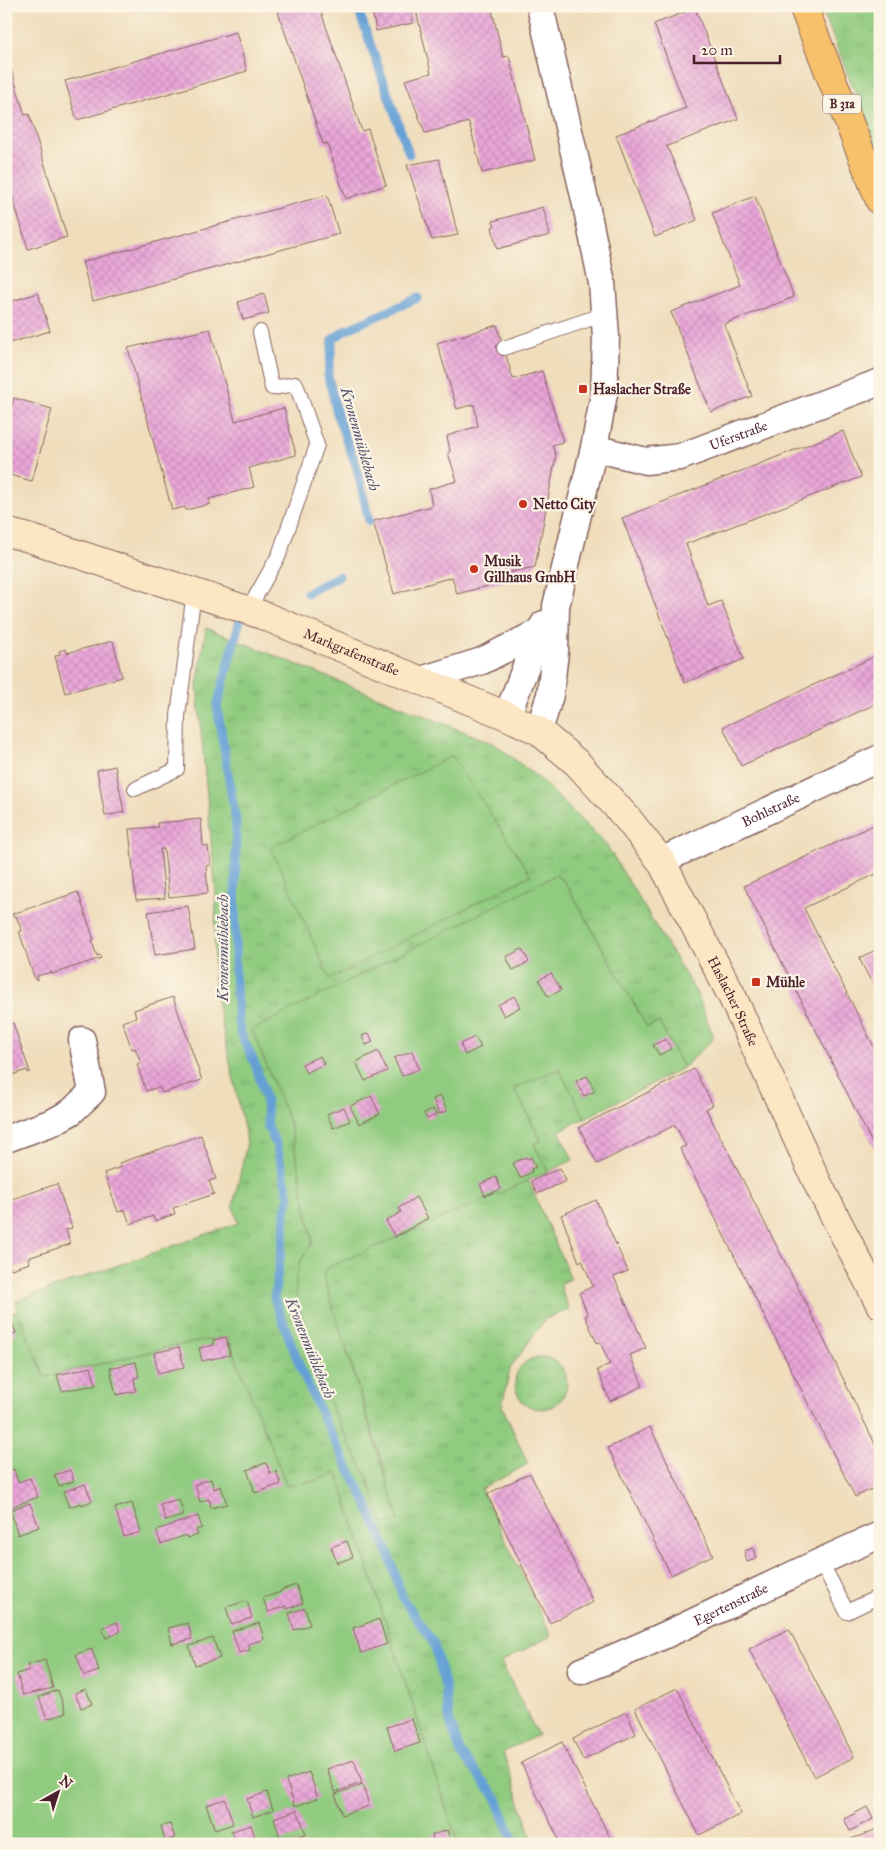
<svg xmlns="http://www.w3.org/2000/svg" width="886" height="1850" font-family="'IM FELL Great Primer',serif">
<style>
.grass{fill:url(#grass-tufts);stroke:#6d7555}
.garden{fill:#90cb7f;stroke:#6d7555}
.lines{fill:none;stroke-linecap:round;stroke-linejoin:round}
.stream{stroke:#65a0d5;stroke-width:9}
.building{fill:url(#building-cross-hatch)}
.lane-casing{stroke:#84625d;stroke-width:16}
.street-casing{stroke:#84625d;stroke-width:29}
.secondary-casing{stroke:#84625d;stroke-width:30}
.highway-casing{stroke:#84625d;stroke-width:30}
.lane{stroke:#fff;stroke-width:14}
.street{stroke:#fff;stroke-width:26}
.secondary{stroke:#fce6c4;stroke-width:28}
.highway{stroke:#f7c06b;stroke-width:28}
.poi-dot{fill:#c8321e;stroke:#fcf5e5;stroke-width:2}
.labels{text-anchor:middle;stroke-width:4.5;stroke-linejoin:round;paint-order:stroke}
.shield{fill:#fcf5e5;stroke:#7f5f63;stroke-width:1}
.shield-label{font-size:12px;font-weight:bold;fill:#4a1f2b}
.poi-label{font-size:14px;font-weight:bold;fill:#4a1f2b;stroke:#fcf5e5;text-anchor:start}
.street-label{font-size:14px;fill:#4a1f2b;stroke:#fcf5e5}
.water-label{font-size:15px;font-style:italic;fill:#55536f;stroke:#fcf5e5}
</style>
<defs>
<pattern id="grass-tufts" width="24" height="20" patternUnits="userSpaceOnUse" patternTransform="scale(1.25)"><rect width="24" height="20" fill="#90cb7f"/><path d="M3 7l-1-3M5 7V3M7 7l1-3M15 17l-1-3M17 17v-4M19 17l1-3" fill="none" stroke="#7eae6e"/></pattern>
<pattern id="building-cross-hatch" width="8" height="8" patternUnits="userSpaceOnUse" patternTransform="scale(1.25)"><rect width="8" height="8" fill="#e9a6d8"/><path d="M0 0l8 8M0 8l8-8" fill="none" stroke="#c98eba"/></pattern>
</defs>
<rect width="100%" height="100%" fill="#fcf5e5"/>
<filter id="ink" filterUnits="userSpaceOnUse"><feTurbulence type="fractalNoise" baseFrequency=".02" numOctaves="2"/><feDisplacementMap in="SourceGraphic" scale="10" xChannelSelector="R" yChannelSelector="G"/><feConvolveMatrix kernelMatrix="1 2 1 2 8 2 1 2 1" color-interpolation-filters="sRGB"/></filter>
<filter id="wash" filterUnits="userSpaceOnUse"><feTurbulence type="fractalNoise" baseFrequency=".0096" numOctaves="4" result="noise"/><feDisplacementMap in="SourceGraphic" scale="20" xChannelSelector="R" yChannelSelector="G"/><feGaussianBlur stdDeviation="1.12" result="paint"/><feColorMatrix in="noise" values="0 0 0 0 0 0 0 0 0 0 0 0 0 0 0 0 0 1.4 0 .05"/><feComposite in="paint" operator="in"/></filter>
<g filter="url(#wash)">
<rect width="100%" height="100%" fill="#efddbb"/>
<g class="grass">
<polygon points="821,6 880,6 880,156"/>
<polygon points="206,628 495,744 542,781 607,846 697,994 714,1038 683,1068 659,1022 647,1027 565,882 556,875 541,884 276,1087 290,1124 313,1242 300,1262 314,1367 333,1411 368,1479 383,1523 388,1482 323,1275 328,1267 528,1180 571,1279 562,1282 561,1288 569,1310 545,1319 510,1369 502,1406 528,1464 481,1489 551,1636 501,1662 538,1735 503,1752 534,1844 458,1844 337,1473 314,1481 287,1487 227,1337 184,1344 45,1377 17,1311 16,1301 238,1223 233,1206 247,1142 219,1011 214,979 216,894 197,686"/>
<polygon points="559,1068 585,1118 559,1131 573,1160 548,1172 534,1144 541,1140 514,1088"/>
<circle cx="541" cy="1383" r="26"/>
</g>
<g class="garden">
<polygon points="452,756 531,875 330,979 271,847"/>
<polygon points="556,875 565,882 647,1027 659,1022 683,1068 585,1118 559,1069 514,1088 541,1141 534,1144 548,1172 329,1267 323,1275 399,1520 383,1524 368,1479 333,1411 314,1367 296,1292 296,1279 300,1262 313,1242 290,1124 252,1030"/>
<polygon points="17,1311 45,1377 184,1344 227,1337 287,1486 314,1481 337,1473 458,1844 6,1844 6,1315"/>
</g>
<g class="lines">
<g class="stream">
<polyline points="357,6 409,154"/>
<polyline points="369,521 357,468 338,418 328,376 333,339 346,330 418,298"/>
<polyline points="307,593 339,576"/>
<polyline points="240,620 217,706 236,822 235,973 238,1020 241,1034 255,1064 262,1086 266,1103 268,1127 276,1144 289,1197 285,1211 284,1233 274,1298 301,1369 323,1418 365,1500 389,1555 403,1599 434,1644 445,1687 449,1719 461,1754 496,1797 515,1844"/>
</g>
</g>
<g id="blocks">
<g class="building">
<polygon points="276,6 319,6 362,131 368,129 386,185 346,199 327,143 323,144"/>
<polygon points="371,6 410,6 413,23 376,31"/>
<polygon points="415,6 491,6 503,57 509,56 535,160 482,173 469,122 425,133 405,80 431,73"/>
<polygon points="695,8 738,119 667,146 697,220 655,237 616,135 686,108 654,24"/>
<polygon points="236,32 247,71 77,120 65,81"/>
<polygon points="6,53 25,115 29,114 67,237 28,249 6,175"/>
<polygon points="439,159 458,235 432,240 407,165"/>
<polygon points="327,195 339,234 93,301 82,262"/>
<polygon points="755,196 794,297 724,324 752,396 711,412 671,312 740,285 712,213"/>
<polygon points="543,207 550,235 497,249 492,227 495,226 493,221"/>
<polygon points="38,293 50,331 6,344 6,303"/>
<polygon points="264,294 269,313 243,320 238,302"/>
<polygon points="497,325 513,379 542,371 563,442 552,445 556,456 535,567 501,574 503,582 457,594 452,577 394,594 373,521 432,506 429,489 457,481 448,453 450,451 447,436 478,426 474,404 457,409 437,343"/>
<polygon points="210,329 235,421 284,408 296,455 249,468 254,487 209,499 210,504 186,510 185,507 172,510 128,348"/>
<polygon points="14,398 52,409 32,481 6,474 6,427"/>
<polygon points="843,431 861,477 686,544 708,606 721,601 744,659 685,683 622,518"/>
<polygon points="113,641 122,677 65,693 55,656 60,654 59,651 66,649 67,653"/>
<polygon points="880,654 880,702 741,766 723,727"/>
<polygon points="115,766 124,812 105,816 97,770"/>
<polygon points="201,819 203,846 208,846 210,865 206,866 208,893 169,897 164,849 160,849 165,898 136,900 129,829 158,827 157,823"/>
<polygon points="880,822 880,872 804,908 880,1059 880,1159 744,886"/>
<polygon points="78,892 94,940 92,941 97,956 100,955 101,958 52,974 51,972 37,976 38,979 35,980 19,931 22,931 16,916 13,917 12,914"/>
<polygon points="188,906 195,949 155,955 148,912"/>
<polygon points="880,948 880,999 859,958"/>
<polygon points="522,949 529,962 513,970 506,957"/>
<polygon points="551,973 561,990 548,997 539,980"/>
<polygon points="514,996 520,1007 504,1016 498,1005"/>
<polygon points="173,997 202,1080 162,1093 159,1087 146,1091 137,1064 141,1063 135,1048 132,1049 122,1022 136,1017 134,1010"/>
<polygon points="6,1014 10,1024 13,1023 30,1072 28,1073 27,1070 12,1075 13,1078 6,1080"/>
<polygon points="369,1033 373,1042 366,1045 362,1036"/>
<polygon points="475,1037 481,1047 465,1055 460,1044"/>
<polygon points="666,1039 671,1049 659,1055 653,1045"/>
<polygon points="378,1051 387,1071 365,1081 356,1062"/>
<polygon points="412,1051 419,1069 402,1076 394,1058"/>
<polygon points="320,1056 324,1064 306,1073 302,1064"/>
<polygon points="694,1069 713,1105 706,1109 803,1297 880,1454 880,1485 855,1497 680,1148 686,1146 675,1125 597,1164 579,1127"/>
<polygon points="587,1076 595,1091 584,1096 576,1081"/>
<polygon points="371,1096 380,1114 359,1124 350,1106"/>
<polygon points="441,1096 447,1111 439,1114 433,1099"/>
<polygon points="344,1107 350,1121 333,1128 327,1114"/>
<polygon points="433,1109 436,1115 427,1119 424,1113"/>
<polygon points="201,1135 216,1179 209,1181 214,1194 173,1208 175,1214 155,1221 153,1216 130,1224 125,1210 118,1212 104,1173 121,1167 119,1163"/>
<polygon points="526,1157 527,1159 531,1157 536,1167 531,1169 532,1172 520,1178 513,1163"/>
<polygon points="560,1168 566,1181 537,1194 531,1181"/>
<polygon points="496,1177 501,1189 485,1196 480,1184"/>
<polygon points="57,1184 72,1228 66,1230 70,1244 28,1258 30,1263 11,1269 9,1265 6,1266 6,1201"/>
<polygon points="416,1197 428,1218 395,1237 386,1221 401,1212 399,1208"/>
<polygon points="596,1200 628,1271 614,1277 646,1348 630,1355 643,1386 610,1401 597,1370 610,1364 600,1342 597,1343 585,1316 588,1315 579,1293 593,1286 582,1260 579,1262 561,1215"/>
<polygon points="10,1318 16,1333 6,1337 6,1319"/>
<polygon points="226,1337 230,1355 202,1361 199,1348 214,1345 213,1340"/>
<polygon points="179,1347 184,1367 158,1373 154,1353"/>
<polygon points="136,1362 139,1377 134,1378 136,1391 116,1395 110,1368"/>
<polygon points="91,1367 96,1385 62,1391 57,1375"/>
<polygon points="650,1427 713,1555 671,1575 608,1448"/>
<polygon points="266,1463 270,1473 276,1471 281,1484 255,1493 247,1470"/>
<polygon points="14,1469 18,1482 30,1478 38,1497 6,1509 6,1472"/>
<polygon points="70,1470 74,1481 59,1486 54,1475"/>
<polygon points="530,1473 593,1602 550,1623 487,1494"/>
<polygon points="211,1479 214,1489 221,1486 227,1504 211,1508 209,1499 200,1502 195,1484"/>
<polygon points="85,1484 92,1501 82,1505 81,1503 69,1507 63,1492"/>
<polygon points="179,1499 184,1515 166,1521 160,1504"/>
<polygon points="30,1503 39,1527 18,1535 10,1510"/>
<polygon points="132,1503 141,1532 124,1537 115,1508"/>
<polygon points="198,1516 202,1528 196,1530 198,1535 187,1538 186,1535 161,1544 156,1530"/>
<polygon points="347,1541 353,1557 337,1563 331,1547"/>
<polygon points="753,1548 756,1559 747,1562 744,1551"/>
<polygon points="296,1585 303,1603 287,1609 286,1606 268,1612 263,1598 281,1592 281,1590"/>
<polygon points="247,1601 252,1618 231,1624 226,1607"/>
<polygon points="305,1608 310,1625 294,1630 289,1613"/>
<polygon points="379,1619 387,1644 361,1653 353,1628"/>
<polygon points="117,1622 120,1632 106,1638 102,1628"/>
<polygon points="188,1623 192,1639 172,1644 168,1628"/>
<polygon points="259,1623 264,1639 249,1644 250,1650 239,1653 232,1631"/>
<polygon points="789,1629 854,1757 814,1777 749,1649"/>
<polygon points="213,1638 220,1658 195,1665 189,1646"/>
<polygon points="92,1649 99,1671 84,1676 76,1654"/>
<polygon points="45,1660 53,1688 23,1695 17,1674 29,1670 27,1665"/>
<polygon points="677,1688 741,1814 699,1835 635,1709"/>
<polygon points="86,1689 92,1704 81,1708 75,1693"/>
<polygon points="58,1690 66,1713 47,1719 39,1697"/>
<polygon points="626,1712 636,1734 583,1760 573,1739"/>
<polygon points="412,1719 420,1743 395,1751 387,1727"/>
<polygon points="562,1742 613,1844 561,1844 521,1763"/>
<polygon points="354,1760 362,1783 335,1792 327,1769"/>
<polygon points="309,1772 318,1798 295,1806 286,1780"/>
<polygon points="363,1785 369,1806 342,1815 335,1794"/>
<polygon points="267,1792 273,1810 253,1817 247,1799"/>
<polygon points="225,1799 233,1824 215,1830 206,1805"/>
<polygon points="867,1807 873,1819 850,1831 844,1819"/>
<polygon points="297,1810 306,1834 281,1841 274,1818"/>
<polygon points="170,1824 175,1838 165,1841 161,1826"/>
<polygon points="251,1825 257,1843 235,1844 231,1831"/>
<polygon points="880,1828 880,1844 850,1844 849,1840"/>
<polygon points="447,1830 452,1844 434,1844 432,1835"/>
</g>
</g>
</g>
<g filter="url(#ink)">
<use href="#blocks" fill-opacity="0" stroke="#84625d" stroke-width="1"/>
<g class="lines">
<g class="lane-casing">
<g id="lane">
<polyline points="504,348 605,314"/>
<polyline points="248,610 279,555 317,445 296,384 272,388 260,332"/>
<polyline points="135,789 177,769 178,716 194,592"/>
<polyline points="820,1560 847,1612 880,1596"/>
</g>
</g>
<g class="street-casing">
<g id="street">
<path id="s1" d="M594 448 646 461 680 457 880 382"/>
<polyline points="421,680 482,661 539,632"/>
<polyline points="507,716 539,632 544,624"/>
<polyline points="539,731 550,695 555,652 556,606 594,448 604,394 606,337 602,283 585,200 540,6"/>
<path id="s2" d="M661 861 880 758"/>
<polyline points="6,1139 53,1122 71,1112 92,1092 82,1040"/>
<path id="s3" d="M581 1671C683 1631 779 1578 880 1535"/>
</g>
</g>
<g class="secondary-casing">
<g id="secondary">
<path id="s4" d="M6 532 29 538 262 615 507 716 539 731 577 763 627 818 661 861 732 996 818 1184 880 1304"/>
</g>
</g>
<g class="highway-casing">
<polyline id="highway" points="803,6 880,201"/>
</g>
<use href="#lane" class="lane"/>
<use href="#street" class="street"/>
<use href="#secondary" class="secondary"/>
<use href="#highway" class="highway"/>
</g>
</g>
<g class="poi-dot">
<rect x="578" y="384" width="10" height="10" rx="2.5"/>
<circle cx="523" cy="504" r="5"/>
<circle cx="474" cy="569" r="5"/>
<rect x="751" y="977" width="10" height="10" rx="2.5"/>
</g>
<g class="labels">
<rect class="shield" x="823" y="94.5" width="38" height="19" rx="4"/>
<g class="shield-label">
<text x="842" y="108">B 31a</text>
</g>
<g class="poi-label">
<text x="593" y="394">Haslacher Straße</text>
<text x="533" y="509">Netto City</text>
<text x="484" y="566">Musik<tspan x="484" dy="16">Gillhaus GmbH</tspan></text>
<text x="766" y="987">Mühle</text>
</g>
<g class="street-label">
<text dy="5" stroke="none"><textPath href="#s1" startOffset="150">Uferstraße</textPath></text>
<text dy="5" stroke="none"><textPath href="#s4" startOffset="366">Markgrafenstraße</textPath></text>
<text dy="5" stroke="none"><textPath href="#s2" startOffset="121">Bohlstraße</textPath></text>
<text dy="5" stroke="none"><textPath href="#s4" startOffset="906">Haslacher Straße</textPath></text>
<text dy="5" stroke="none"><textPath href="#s3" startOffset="164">Egertenstraße</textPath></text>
</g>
<g class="water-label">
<text transform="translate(360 439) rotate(74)" y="5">Kronenmühlebach</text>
<text transform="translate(223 948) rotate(-90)" y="5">Kronenmühlebach</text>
<text transform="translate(310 1348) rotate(68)" y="5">Kronenmühlebach</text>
</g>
</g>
<rect width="886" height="1850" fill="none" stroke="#fcf5e5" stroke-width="25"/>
<g transform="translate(58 1792) rotate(39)" stroke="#fcf5e5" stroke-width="4" paint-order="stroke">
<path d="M0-4L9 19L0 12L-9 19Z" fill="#4a1f2b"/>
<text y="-8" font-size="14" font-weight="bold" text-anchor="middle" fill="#4a1f2b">N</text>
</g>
<path d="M694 55v8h86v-8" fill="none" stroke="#4a1f2b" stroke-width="2.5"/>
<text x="701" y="55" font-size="15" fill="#4a1f2b" stroke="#fcf5e5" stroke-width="4" paint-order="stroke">20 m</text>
</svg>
